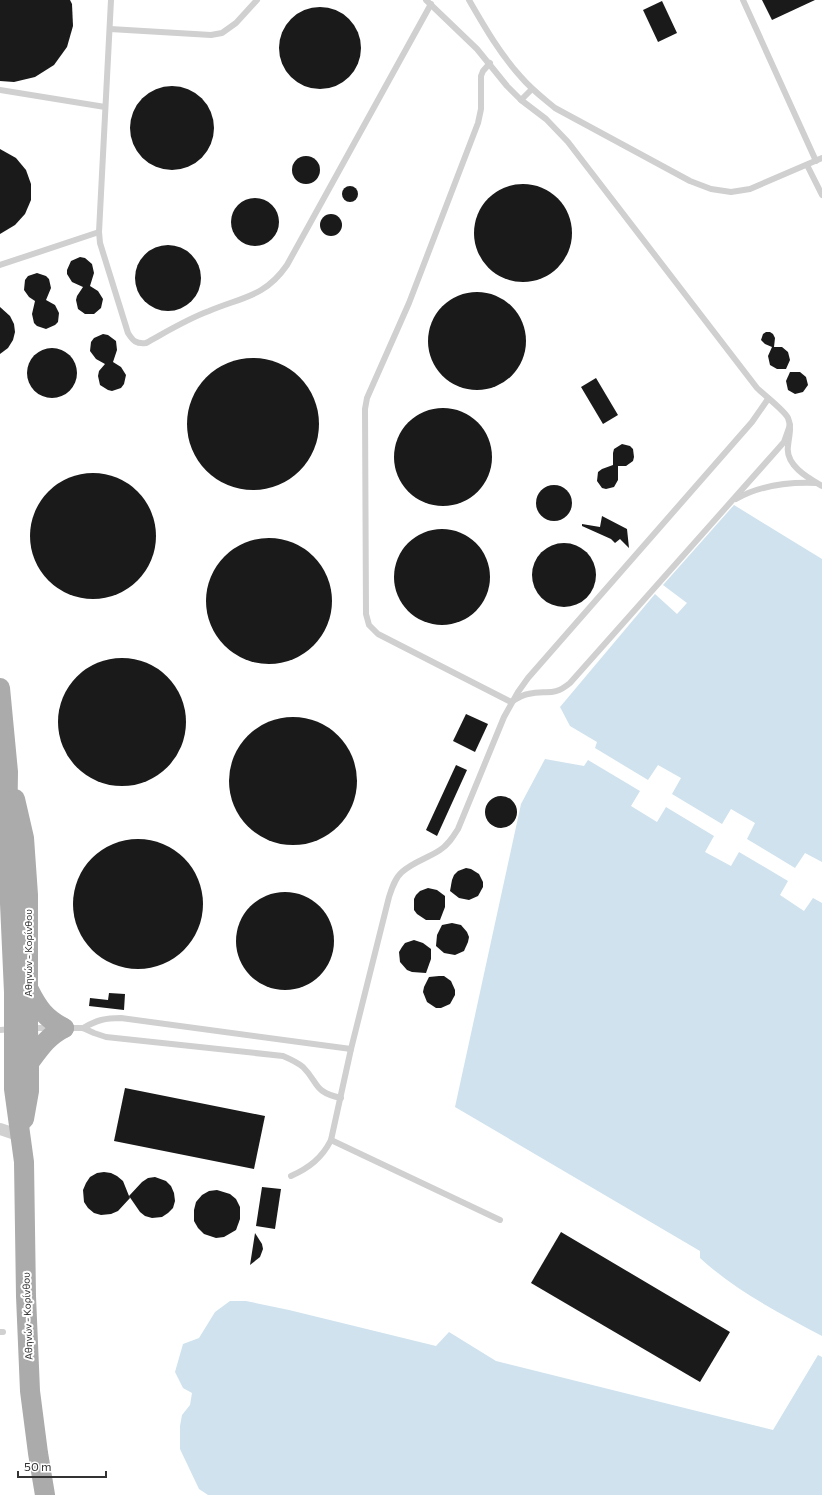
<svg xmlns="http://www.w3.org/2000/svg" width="822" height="1495" font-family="Commissioner,sans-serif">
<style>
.water{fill:#cfe2ee}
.building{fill:#1a1a1a}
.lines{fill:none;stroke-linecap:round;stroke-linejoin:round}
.lane{stroke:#d0d0d0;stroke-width:6}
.street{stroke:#d0d0d0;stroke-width:12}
.primary{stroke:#ababab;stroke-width:20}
.labels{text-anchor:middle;stroke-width:4;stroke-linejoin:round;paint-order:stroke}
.street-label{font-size:10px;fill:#333;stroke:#fff}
</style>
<rect width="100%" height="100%" fill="#fff"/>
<g class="water">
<polygon points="734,505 822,559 822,862 805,853 795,868 747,839 755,823 731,809 722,824 672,794 681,778 658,765 648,780 595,748 597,742 570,726 560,707 655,594 677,614 687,603 663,585"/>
<path d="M545 759 584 766 588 760 640 791 631 806 657 822 666 807 714 836 705 852 731 866 739 852 788 881 780 895 804 911 813 898 822 903V1336C779 1313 736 1291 700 1258V1251L455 1107 521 804Z"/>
<polygon points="230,1301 246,1301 289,1310 436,1346 449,1332 496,1361 773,1430 818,1355 822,1357 822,1495 208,1495 199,1489 180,1449 180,1426 182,1415 190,1405 192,1393 183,1388 175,1372 183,1344 199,1338 215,1312"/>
</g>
<g class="building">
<polygon points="0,0 70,0 72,4 73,26 67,47 54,65 35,77 14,82 0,81"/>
<polygon points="762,0 815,0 772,20"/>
<polygon points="662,1 677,33 658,42 643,10"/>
<circle cx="320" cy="48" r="41"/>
<circle cx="172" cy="128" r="42"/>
<polygon points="0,149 16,158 26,170 31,184 31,200 25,214 15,225 0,234"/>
<circle cx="306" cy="170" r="14"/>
<circle cx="523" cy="233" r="49"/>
<circle cx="350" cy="194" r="8"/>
<circle cx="255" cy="222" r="24"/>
<circle cx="331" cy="225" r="11"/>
<circle cx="168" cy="278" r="33"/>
<polygon points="80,257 85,258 92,264 94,273 90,286 98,291 103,299 101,308 94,314 85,314 78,309 76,300 77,296 83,287 72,282 67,274 67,270 71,261"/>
<polygon points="37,273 46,276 49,279 51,288 46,300 55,305 59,313 58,322 55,325 46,329 37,326 34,323 32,314 35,301 29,297 24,290 25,280 28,276"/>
<circle cx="477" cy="341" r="49"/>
<polygon points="0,307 10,316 14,324 15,332 13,340 8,348 0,354"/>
<polygon points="766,332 770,332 773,334 775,338 774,347 782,347 788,352 790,360 786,369 777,369 770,365 768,356 772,347 765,344 761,340 763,334"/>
<polygon points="103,334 108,335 116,341 117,350 113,362 121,367 126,375 124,384 121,388 112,391 108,390 100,385 98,376 99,371 105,364 96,359 90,351 91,342 94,338"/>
<circle cx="52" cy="373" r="25"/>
<circle cx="253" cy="424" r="66"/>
<polygon points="790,372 800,372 806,377 808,385 803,392 795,394 788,390 786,381"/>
<polygon points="596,378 618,415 603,424 581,387"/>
<circle cx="443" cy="457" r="49"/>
<polygon points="622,444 630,446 633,449 634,457 633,461 626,466 618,466 618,480 614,487 606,489 602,488 597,481 598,472 602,469 613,465 613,453 614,449"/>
<circle cx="93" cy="536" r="63"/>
<circle cx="554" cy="503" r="18"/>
<polygon points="602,516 627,529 629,548 620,539 615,543 611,539 582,526 582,524 600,527"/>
<circle cx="442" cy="577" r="48"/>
<circle cx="269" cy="601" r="63"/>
<circle cx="564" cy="575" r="32"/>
<circle cx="122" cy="722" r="64"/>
<polygon points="466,714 488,724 475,752 453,741"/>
<circle cx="293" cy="781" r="64"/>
<polygon points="456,765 467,770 437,836 426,830"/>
<circle cx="501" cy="812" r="16"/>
<circle cx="138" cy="904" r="65"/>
<polygon points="466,868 471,869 479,874 483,882 483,887 478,896 469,900 459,898 450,891 452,880 454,875 458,871"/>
<polygon points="428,888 437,890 445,896 445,907 440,920 426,920 417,914 414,910 414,899 416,895 420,891"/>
<circle cx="285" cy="941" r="49"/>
<polygon points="452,923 461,925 467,932 469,937 468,942 464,951 455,955 444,953 436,946 437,935 442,925"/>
<polygon points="414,940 423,943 431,949 431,959 426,973 412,972 407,970 400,962 399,952 402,947 405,943"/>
<polygon points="439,976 444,976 451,981 455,990 455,995 450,1004 441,1008 436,1008 427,1002 423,992 424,987 429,977"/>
<polygon points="109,993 125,994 124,1010 89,1006 90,998 108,1000"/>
<polygon points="125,1088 265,1116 254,1169 114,1141"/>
<polygon points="104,1172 111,1173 117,1176 123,1181 129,1196 142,1182 148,1178 155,1177 166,1181 171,1186 174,1193 175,1201 173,1208 168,1213 162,1217 152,1218 145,1216 140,1212 129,1196 130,1198 118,1211 111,1214 101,1215 94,1213 88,1208 84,1202 83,1190 86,1183 90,1177 97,1173"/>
<polygon points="262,1187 281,1189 275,1229 256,1226"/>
<polygon points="217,1190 230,1194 236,1199 240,1207 240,1219 236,1230 224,1237 216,1238 204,1234 198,1228 194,1221 194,1210 196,1202 202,1195 209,1191"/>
<polygon points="561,1232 730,1332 700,1382 531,1283"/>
<polygon points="255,1233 262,1244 263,1249 260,1257 250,1265"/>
</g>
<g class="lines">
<g class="lane">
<path d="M111 0 99 232 100 243 128 333C133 341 136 344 146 343 166 332 187 319 209 311 242 297 265 297 287 265L431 4"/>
<path d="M426 0 477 49 507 86 521 100 546 119 568 142 757 388C764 395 785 411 788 418 792 427 789 436 788 446 785 465 808 478 822 486"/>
<path d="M469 0C484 26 500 54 521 77 531 89 543 98 555 108L690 181 711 189 731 192 750 189 822 158"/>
<polyline points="743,0 816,161"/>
<polyline points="110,29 211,35 222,33 236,23 257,0"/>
<path d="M490 63 483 71 481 76V109L478 123 409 303 367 398 365 409 366 614 369 625 378 634 511 702C516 699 522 695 528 694 547 689 552 698 570 683L777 450 784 442 790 425"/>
<polyline points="0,90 105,107"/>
<polyline points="521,100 532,89"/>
<polyline points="807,165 822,195"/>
<polyline points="0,265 99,232"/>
<path d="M736 499C760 485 789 482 816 483"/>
<polyline points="32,1028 52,1028"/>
<path d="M66 1028H83L94 1033 106 1037 283 1056C290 1059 297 1062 303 1067 319 1083 313 1092 341 1098"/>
<path d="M83 1028C97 1020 105 1018 121 1018L351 1049"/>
<polyline points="0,1030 12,1029"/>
<polyline points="331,1140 500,1220"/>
<path d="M291 1176C309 1168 322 1158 331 1140L351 1049 389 897C392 888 395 878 402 872 413 862 428 858 440 850 448 845 453 837 458 829L504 717 518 692 528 678 752 422 768 399"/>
<polyline points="0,1332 3,1332"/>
</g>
<polyline class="street" points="0,1129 21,1136"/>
<g class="primary">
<polyline points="0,688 8,772 7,837 14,992 14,1089 24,1162 26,1296 30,1391 38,1453 45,1495"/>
<polyline points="15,799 24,838 28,895 28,1028 29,1063 29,1091 24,1119"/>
<path d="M29 990C38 1008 45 1018 64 1028"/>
<path d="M29 1063C40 1048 48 1036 64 1028"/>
</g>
</g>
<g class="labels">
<g class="street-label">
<text transform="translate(28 953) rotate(-90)" y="4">Αθηνών - Κορίνθου</text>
<text transform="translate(27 1316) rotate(-92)" y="4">Αθηνών - Κορίνθου</text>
</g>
</g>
<path d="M18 1471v6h88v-6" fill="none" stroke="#333333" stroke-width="2"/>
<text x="24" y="1471" font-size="12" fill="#333333" stroke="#ffffff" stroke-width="3" paint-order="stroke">50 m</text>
</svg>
